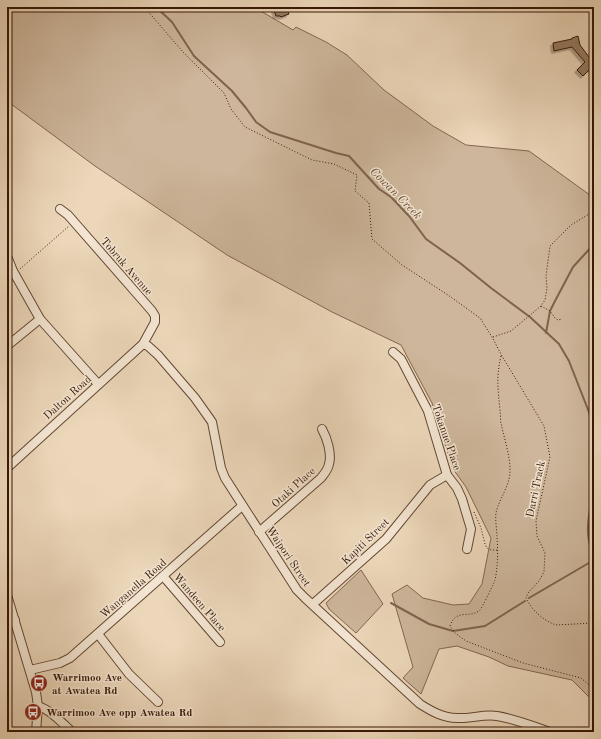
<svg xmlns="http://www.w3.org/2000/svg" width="601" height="739" font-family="'Old Standard TT',serif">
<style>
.green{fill:#cdb69b;stroke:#826650}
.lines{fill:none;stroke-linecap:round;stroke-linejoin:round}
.stream{stroke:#7e634c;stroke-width:2}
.building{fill:#957b63;stroke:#361705;filter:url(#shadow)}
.minor-casing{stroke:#644732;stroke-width:10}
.path{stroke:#361705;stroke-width:1;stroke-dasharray:1 2;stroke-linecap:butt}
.minor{stroke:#f3e5d2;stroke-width:8}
.labels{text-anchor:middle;stroke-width:3;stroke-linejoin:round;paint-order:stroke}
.street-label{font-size:11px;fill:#361705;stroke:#f3e5d2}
.poi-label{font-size:11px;font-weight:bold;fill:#361705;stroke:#f3e5d2;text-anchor:start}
.water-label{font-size:12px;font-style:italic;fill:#664a35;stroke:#f3e5d2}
</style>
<defs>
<filter id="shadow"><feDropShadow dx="-2.5" dy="2.5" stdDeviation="0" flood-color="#0004"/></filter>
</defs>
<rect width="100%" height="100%" fill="#ecd7ba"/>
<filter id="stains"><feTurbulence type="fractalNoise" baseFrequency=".005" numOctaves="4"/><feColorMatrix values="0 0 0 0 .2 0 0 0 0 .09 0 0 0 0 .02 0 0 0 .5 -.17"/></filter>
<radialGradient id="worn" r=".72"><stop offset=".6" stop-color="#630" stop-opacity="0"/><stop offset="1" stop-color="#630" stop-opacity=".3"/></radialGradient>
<g class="green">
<polygon points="7,7 254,7 293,30 296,27 326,42 347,55 384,90 433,126 466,145 529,151 594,198 594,702 572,680 508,666 489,657 457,646 439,649 421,694 403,678 413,667 392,594 407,585 423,598 453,605 469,604 482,584 491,538 466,487 453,469 432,403 401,345 332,312 227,255 95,166 7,101"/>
<polygon points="361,570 383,604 356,633 329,609 326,603"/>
</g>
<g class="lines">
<g class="stream">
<polyline points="156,7 172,22 194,56 232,91 246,108 256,122 270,132 336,153 349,156 379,189 391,197 409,216 426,239 460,263 491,288 530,317 559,344 569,361 594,425"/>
<polyline points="546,333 550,311 555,301 573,267 594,244"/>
<path d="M594 491C591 503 588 516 588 528 587 539 591 549 594 560"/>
<polyline points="529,598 594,560"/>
<polyline points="391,603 429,624 453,631 485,626 525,601"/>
</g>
</g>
<g class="building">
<polygon points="273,7 286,7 289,14 281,17 280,16 276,16"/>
<polygon points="578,36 580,45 589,57 590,55 594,59 594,72 590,69 583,76 577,70 585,62 572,47 554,51 553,43 572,39 572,38"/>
</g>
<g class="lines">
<g class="minor-casing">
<g id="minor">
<polyline points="7,256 13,271 40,319 98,384"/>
<path d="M143 344 148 346 158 355 195 398 212 422 221 468 225 478 297 590 305 598 420 704C431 711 443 718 457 718 470 719 483 714 497 716 515 719 533 726 550 732"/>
<polyline points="7,346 40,319"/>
<polyline points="393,352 401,359 428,411 447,475 457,488 462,499 471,529 467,549"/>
<polyline points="7,468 143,344 155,322 155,316 152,311 68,215 60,209"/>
<path d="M259 532 321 478C324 474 328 470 329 464 332 454 327 438 322 429"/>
<polyline points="163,576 220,642"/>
<polyline points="7,595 36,692 38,706 36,732"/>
<polyline points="313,604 386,539 430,485 447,475"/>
<polyline points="7,623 15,620"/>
<polyline points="98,634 129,674 158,702"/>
<polyline points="30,670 60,663 70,658 242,506"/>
<path d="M38 706C51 710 62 723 72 732"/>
</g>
</g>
<g class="path">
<path d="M144 7 145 8 183 52 224 93 231 109 245 127 312 160 334 164 357 175 355 191 369 203 372 239 402 265 448 295 480 318 492 337 502 356 544 426 550 457 536 521 537 536 545 553 544 572 539 581 528 593 526 598C532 610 542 620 556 625L594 623"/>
<polyline points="590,183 594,193"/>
<polyline points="20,269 69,226"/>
<polyline points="541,306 550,311 555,318 558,320 562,319"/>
<polyline points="493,337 511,331 541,306 545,300 547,288 546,276 550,246 571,225 589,214 594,212"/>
<path d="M501 356C496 377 498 389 500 410 501 414 500 419 501 423 504 438 510 455 510 470 510 487 499 498 496 513 495 521 497 530 497 537 498 551 498 566 495 580 494 583 482 608 480 610 470 619 456 608 450 626L455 633 466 641 523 663 581 678 594 689"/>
<polyline points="474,512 481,528 485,544 487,548 491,550 497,550"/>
</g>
<use href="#minor" class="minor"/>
</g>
<defs>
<g id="bus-disc" transform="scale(0.9)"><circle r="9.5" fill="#8f2418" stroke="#f3e5d2"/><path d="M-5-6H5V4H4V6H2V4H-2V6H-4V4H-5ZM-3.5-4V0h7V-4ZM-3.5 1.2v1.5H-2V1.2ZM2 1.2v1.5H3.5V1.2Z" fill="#fff"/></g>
</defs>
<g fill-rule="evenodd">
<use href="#bus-disc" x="39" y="683"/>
<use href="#bus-disc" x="33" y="712"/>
</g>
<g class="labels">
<g class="street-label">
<text transform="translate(127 266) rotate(49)" y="4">Tobruk Avenue</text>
<text transform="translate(67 397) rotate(-42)" y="4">Dalton Road</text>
<text transform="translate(447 437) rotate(71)" y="4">Tokanue Place</text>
<text transform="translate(293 487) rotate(-42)" y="4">Otaki Place</text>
<text transform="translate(535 489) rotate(-78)" y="4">Darri Track</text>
<text transform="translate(365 541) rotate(-44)" y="4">Kapiti Street</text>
<text transform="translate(289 556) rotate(56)" y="4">Waipori Street</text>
<text transform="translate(133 588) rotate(-41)" y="4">Wanganella Road</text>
<text transform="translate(200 602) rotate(49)" y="4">Wandeen Place</text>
</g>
<g class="poi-label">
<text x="52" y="681">Warrimoo Ave<tspan x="52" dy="13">at Awatea Rd</tspan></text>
<text x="46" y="716">Warrimoo Ave opp Awatea Rd</text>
</g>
<g class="water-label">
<text transform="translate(396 193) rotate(45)" y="4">Cowan Creek</text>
</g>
</g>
<rect width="601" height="739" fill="none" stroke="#ecd7ba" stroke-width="24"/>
<rect x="8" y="8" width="585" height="723" fill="none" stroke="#361705" stroke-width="2"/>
<rect x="12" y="12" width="577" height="715" fill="none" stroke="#361705"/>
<rect width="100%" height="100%" filter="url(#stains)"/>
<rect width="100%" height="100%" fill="url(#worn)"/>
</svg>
